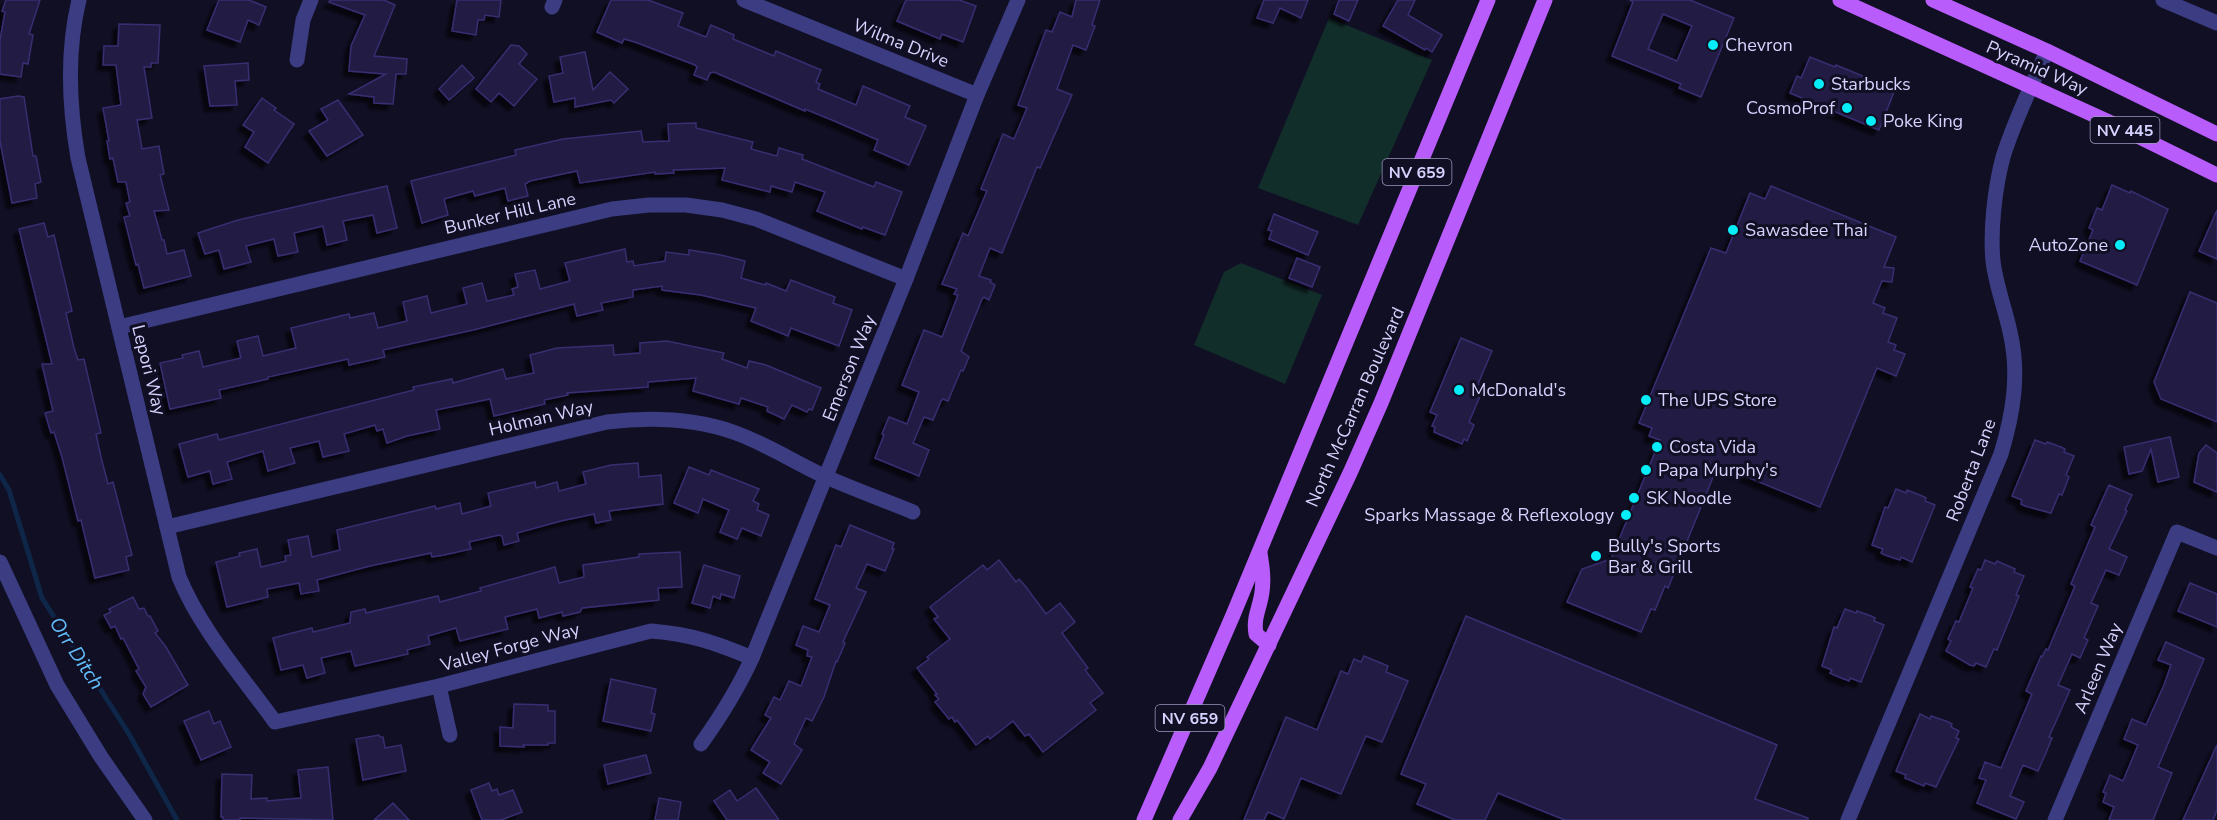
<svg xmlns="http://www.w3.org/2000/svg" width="2217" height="820" font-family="'Nunito Sans',sans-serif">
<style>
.green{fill:#122e2b}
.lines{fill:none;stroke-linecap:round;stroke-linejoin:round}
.stream{stroke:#0e2748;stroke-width:5}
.building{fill:#211b45;stroke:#372e70;stroke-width:1.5;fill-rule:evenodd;filter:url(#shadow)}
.minor{stroke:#3b3c82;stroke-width:15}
.tertiary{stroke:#3b3c82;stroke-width:15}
.primary{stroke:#b85cfc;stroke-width:15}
.poi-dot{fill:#04edf8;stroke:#110f24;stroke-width:2}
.labels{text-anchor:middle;stroke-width:6;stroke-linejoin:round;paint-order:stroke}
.shield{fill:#110f24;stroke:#9a98bd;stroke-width:1.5}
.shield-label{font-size:16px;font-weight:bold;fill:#d5d2fe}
.street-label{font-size:18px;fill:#d5d2fe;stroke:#110f24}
.poi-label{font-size:18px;fill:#d5d2fe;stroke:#110f24;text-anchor:start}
.water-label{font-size:20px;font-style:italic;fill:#62bdfc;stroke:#110f24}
</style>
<defs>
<filter id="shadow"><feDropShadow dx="-5.5" dy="5.5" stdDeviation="1.5" flood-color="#0009"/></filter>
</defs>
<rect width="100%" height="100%" fill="#110f24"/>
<g class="green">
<polygon points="1329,18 1432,60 1358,225 1258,188"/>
<polygon points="1241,263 1322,295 1285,384 1194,345 1224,272"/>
</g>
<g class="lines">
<polyline class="stream" points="0,475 9,490 42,598 129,734 177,820"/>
</g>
<g class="building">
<polygon points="6,0 40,0 29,34 33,35 28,64 23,63 21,77 0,74 0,40 5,12 2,11"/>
<polygon points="219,0 249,0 266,7 259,25 248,20 240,42 207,30"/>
<polygon points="330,0 384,0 395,5 374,56 407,59 406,74 396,74 393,104 374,103 374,97 349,94 386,74 349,71 351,46 365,15 329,2"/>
<polygon points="457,0 501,0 499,17 485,15 484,20 478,20 476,35 452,31"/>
<polygon points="611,0 648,0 683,13 678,26 706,37 711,25 734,35 733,39 774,56 776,51 821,70 816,82 820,84 818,89 856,105 863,86 910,106 905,117 926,126 909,165 874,150 878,140 832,120 805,109 805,111 714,72 710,73 707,80 694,75 697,67 695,65 635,42 624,39 622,43 597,32"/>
<polygon points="906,0 959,0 976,6 963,42 942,34 940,39 897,21"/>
<polygon points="1076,0 1100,0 1092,25 1095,26 1086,50 1073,45 1057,89 1072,95 1040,168 1037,167 1002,253 990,248 979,276 991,280 990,282 995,285 989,300 984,297 982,299 961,351 969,357 963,371 961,370 948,401 943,399 941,401 933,420 924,417 913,443 929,450 919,476 875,458 884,435 882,434 889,417 907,424 919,392 902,385 924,330 942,337 958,295 954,294 957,289 942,284 963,233 968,236 987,191 981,189 1003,134 1014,139 1027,108 1018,105 1046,30 1052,32 1060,12 1072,17"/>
<polygon points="1264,0 1308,0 1301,18 1280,8 1273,23 1257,18"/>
<polygon points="1339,0 1358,0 1349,21 1334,14"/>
<polygon points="1398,0 1415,0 1408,15 1442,35 1432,52 1426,48 1425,50 1383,26"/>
<path d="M1630 0H1690L1734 18 1701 97 1679 88 1681 84 1612 56 1628 15 1633 2ZM1663 14 1692 26 1677 61 1648 49Z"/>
<polygon points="119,24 160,25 158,63 151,63 151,67 144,67 152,118 137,120 142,149 159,146 164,174 160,175 169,210 154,211 162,240 164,240 167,254 184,250 191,276 144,288 138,264 136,265 124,217 130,216 126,203 130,202 126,182 118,182 113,158 110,159 107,141 109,141 103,108 121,105 116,65 103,65 104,46 118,46"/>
<polygon points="511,45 519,46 527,54 519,64 537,79 514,106 499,93 491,102 476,89"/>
<polygon points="585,52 593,90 610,72 628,89 614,103 611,100 575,107 575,98 554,102 549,76 563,73 560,57"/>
<polygon points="1810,57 1835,67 1836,65 1889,87 1888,90 1894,92 1879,130 1790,93 1797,76 1801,78"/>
<polygon points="248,63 249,80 235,81 237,105 210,106 204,66"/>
<polygon points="462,65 474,78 449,100 439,89"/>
<polygon points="18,96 24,97 33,156 36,156 41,182 35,184 37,198 12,203 0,141 0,99"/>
<polygon points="262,98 276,108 274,110 294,124 268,163 245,147 254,132 243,125"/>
<polygon points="338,100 363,135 327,156 309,131 328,120 321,109"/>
<polygon points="696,123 696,128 753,142 751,149 777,156 779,148 803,155 802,159 874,187 876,182 902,192 885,235 863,227 862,229 817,211 825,192 795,182 792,192 771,186 770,192 722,180 725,168 673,170 674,173 655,174 655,172 580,183 577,171 530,181 525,184 528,196 508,201 505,188 475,196 473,191 444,199 448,215 422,223 411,181 516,155 515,150 563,139 641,131 643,142 669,141 668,124"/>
<polygon points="2112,185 2130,193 2131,191 2168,209 2137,285 2080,261 2093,230 2089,228 2097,208 2102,210"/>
<polygon points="387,186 397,228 377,233 373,215 343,221 347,240 327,245 323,226 294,233 298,252 278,256 274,239 246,246 251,262 224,269 219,250 205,254 198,233 238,220"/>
<polygon points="1771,186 1896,237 1884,267 1894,268 1892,282 1882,281 1873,303 1885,308 1883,313 1897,318 1888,342 1896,345 1894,350 1905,354 1896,376 1877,368 1820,507 1718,465 1668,588 1665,586 1655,610 1651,609 1641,632 1567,602 1582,569 1611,559 1660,440 1649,436 1652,428 1639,423 1711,248 1726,253 1750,193 1765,199"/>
<polygon points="2217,210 2217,259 2199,251"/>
<polygon points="1274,214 1318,232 1308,255 1269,239 1272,231 1268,230"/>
<polygon points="44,223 48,237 54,235 72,311 66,313 74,348 78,360 84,359 101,433 96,434 101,457 108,484 113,482 132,555 126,557 129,570 95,578 81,520 78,521 62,457 54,432 51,433 45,413 53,411 42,364 52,364 19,229"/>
<polygon points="625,249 627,262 633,261 634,266 665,261 666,252 689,255 689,250 721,255 745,261 741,278 765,285 766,283 786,291 791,280 835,297 833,303 852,310 839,346 791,328 788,336 751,321 756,308 701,295 662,290 662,286 633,290 633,297 601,303 603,310 577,316 574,304 473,330 383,350 385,357 349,365 348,359 268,377 268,379 219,390 221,398 170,409 160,363 183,358 182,355 199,351 203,367 241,358 237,341 258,336 263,356 296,348 291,328 349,314 350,318 374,313 378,328 407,321 403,302 427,296 431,313 467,304 463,288 482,283 487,301 514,295 512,289 518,287 515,274 535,270 540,289 570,281 565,263"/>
<polygon points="1297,258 1320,267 1312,287 1289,278"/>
<polygon points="2190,292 2217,303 2217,422 2161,399 2154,382"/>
<polygon points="1461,338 1492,351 1478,384 1484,387 1469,422 1474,425 1467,441 1464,439 1462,444 1434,432 1435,427 1432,426 1437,415 1430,412"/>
<polygon points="667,341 724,353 722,359 747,368 749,361 766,365 821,388 812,410 809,409 807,412 792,405 784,419 767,411 768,407 741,398 739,404 693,391 696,378 648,382 648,387 567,393 568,395 544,400 545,404 494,416 490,399 436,410 440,429 407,436 387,443 383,429 377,431 375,425 344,434 349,451 323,457 319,441 290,448 295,463 268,471 263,451 227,462 232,479 213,484 210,471 188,477 179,444 217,434 219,440 414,390 413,387 452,379 453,383 503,369 506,379 534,373 530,355 557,348 613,345 614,355 640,353 640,343"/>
<polygon points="2170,437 2179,477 2158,482 2151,449 2142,471 2129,474 2124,447"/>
<polygon points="2035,440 2046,444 2047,442 2061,447 2065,449 2064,452 2074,456 2066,475 2069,477 2062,495 2059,494 2051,513 2025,506 2021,504 2022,500 2012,496"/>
<polygon points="2206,445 2217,453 2217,492 2194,482 2199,453"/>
<polygon points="638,463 639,477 661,475 663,504 609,511 611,520 596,523 594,514 561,521 517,533 519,541 504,545 502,536 499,535 469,542 471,549 444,555 432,557 431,553 370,566 317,580 319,591 301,594 299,583 267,589 268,597 227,607 216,562 240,556 239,553 257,549 261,567 286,561 285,556 291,555 288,540 308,536 312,557 340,550 337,530 435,506 436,509 460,503 462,514 491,506 488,493 535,482 536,488 557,482 559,491 586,484 583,472 611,465"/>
<polygon points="689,467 709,475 711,470 759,489 753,501 759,504 757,510 769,515 761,536 742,528 737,539 720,532 729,510 703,499 698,513 674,503"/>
<polygon points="2109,485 2132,495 2125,510 2127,511 2109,549 2127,557 2119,575 2106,570 2091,603 2098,606 2084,638 2088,640 2080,658 2072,654 2058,685 2070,690 2049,737 2052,738 2045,755 2038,771 2023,765 2010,796 2024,802 2016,819 1977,803 1986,780 1979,778 1985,762 2001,768 2032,694 2026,691 2041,656 2042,657 2046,649 2048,650 2075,586 2071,584 2095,527 2091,525"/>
<polygon points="1896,489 1906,493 1907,490 1922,496 1926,498 1925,501 1935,505 1912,562 1901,557 1900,560 1885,555 1881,553 1883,549 1872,545 1885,507 1888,508"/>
<polygon points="850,525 894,543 892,549 894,549 885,571 867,564 856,588 866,592 843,642 845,643 837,662 836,661 824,697 812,721 806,718 794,744 802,750 781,784 763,773 770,762 751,750 771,718 765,715 774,697 780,700 789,681 801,686 812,657 807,656 808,650 796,645 803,626 819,632 830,605 815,599 836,545 841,547"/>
<polygon points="680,552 682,587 658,588 659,600 582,608 580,612 563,616 562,612 539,618 537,609 505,617 508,629 460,641 456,628 428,636 430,644 407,650 408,654 355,666 351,651 321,658 325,673 307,678 303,665 281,670 273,638 312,628 313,632 350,623 351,612 365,609 366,613 438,596 440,602 481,591 480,588 555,567 559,583 584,577 583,565 639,557 639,554"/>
<polygon points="999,560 1016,582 1019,579 1026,587 1046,614 1060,603 1075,622 1062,633 1088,668 1085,670 1103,693 1090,703 1096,710 1043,752 1029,734 1025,736 1013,721 990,739 988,736 976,745 957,720 955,722 952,717 949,719 935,702 939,699 935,695 937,694 917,668 929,659 927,657 950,639 934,619 938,617 930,607 983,565 987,570"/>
<polygon points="1985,560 1995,564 1997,561 2015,569 2014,572 2024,576 2016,595 2019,596 1997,650 1994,649 1986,667 1976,663 1974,666 1970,665 1946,651 1951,641 1948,639 1956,621 1959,622 1973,588 1970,587 1978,569 1981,570"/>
<polygon points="704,565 740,576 734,598 721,594 720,599 713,596 710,608 692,603"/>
<polygon points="2190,583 2217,594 2217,627 2178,611"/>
<polygon points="133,597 139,609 144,608 148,616 150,616 158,631 155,633 166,647 188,685 151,707 143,694 146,687 136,671 139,669 123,638 121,639 115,626 111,628 104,615 111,612 109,609"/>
<polygon points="1845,609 1856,613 1857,611 1871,616 1875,618 1874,621 1884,625 1861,682 1850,678 1849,681 1834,675 1830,673 1832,670 1822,666 1834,627 1837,628"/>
<polygon points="1466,616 1777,745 1755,799 1808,818 1808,820 1565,820 1498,793 1485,820 1455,820 1417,804 1426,784 1401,774"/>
<polygon points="2166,642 2204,659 2158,767 2172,773 2153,820 2109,820 2114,807 2103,802 2106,793 2103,792 2110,775 2123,781 2138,745 2124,739 2132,719 2146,725 2164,685 2171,665 2158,660"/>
<polygon points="1364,656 1388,666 1386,672 1408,681 1382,742 1366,736 1341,794 1301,778 1284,819 1268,812 1264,820 1244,820 1286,717 1317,730 1341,671 1348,674 1354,659 1361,662"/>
<polygon points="611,679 656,689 651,713 655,714 651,731 603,721"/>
<polygon points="514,704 548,705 548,711 555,711 555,743 548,743 548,745 523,745 524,747 500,746 500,727 513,728"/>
<polygon points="209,711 214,724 220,721 231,747 201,760 184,721"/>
<polygon points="1920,714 1930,719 1931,716 1946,721 1952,724 1951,727 1959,731 1956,738 1959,739 1936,787 1925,783 1924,786 1905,778 1906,775 1896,771"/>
<polygon points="379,735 380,737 383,737 385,748 401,745 406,771 363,780 356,739"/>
<polygon points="2217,745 2217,810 2213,820 2183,820"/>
<polygon points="646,755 651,773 608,784 604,765"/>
<polygon points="328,767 333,820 240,818 240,820 223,820 223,817 221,817 222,774 252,775 251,799 267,798 267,801 301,798 298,770"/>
<polygon points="489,783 492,791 497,789 499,795 513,790 522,812 501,820 482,820 471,790"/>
<polygon points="756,788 779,820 727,820 714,801 730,790 737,801"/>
<polygon points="659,798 681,802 678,820 655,820"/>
<polygon points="393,803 409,820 374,820"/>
</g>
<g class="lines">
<g class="minor">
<path d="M79 0C66 53 69 106 78 158L179 577C201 630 241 675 275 722L439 686 651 631C691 634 716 643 752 658"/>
<polyline points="744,0 977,95"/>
<polyline points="2163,0 2217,23"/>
<polyline points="552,7 555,0"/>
<polyline points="297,60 303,20 311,0"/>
<polyline points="119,327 612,209 649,205 686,205 722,210 756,219 906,279"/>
<path d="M167 527 607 422C650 417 692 418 733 432 765 443 794 462 824 476 853 489 884 500 913 512"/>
<polyline points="439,686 450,735"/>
<path d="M701 744C721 716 738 689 752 658L906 279 977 95 1018 0"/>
<path d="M1848 820 2001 454C2013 414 2020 374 2010 332 2005 308 1996 286 1993 261 1990 230 1995 187 2003 157 2014 121 2032 85 2047 51"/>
<polyline points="2055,820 2177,532 2217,548"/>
</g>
<polyline class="tertiary" points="0,562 57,685 101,757 145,820"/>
<g class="primary">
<polyline points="1840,0 2107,121 2217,175"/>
<polyline points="1933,0 2047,51 2217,134"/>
<path d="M1260 553C1262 566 1264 578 1262 592 1260 608 1253 617 1256 634L1269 645"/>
<polyline points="1144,820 1233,615 1488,0"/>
<polyline points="1180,820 1210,768 1350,473 1381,403 1545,0"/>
</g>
</g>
<g class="poi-dot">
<circle cx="1713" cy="45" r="6"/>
<circle cx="1819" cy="84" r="6"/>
<circle cx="1847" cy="108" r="6"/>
<circle cx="1871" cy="121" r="6"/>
<circle cx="1733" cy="230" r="6"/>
<circle cx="2120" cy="245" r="6"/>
<circle cx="1459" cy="390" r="6"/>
<circle cx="1646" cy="400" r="6"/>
<circle cx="1657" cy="447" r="6"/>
<circle cx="1646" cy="470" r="6"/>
<circle cx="1634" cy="498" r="6"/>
<circle cx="1626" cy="515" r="6"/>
<circle cx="1596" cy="556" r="6"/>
</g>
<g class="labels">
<g class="shield">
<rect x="2090.5" y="117" width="69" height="26" rx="4.5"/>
<rect x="1382.5" y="159" width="69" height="26" rx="4.5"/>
<rect x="1155.5" y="705" width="69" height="26" rx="4.5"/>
</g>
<g class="shield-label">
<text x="2125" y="136">NV 445</text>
<text x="1417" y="178">NV 659</text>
<text x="1190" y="724">NV 659</text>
</g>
<g class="street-label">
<text transform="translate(901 43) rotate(22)" y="6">Wilma Drive</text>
<text transform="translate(2037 68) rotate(24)" y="6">Pyramid Way</text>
<text transform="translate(510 213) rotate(-13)" y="6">Bunker Hill Lane</text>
<text transform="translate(849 368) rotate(-68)" y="6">Emerson Way</text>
<text transform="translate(149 370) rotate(76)" y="6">Lepori Way</text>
<text transform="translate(1355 407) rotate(-66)" y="6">North McCarran Boulevard</text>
<text transform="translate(541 418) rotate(-13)" y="6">Holman Way</text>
<text transform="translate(1971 470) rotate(-69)" y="6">Roberta Lane</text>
<text transform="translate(510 647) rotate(-15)" y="6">Valley Forge Way</text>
<text transform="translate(2098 668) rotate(-67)" y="6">Arleen Way</text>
</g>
<g class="poi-label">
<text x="1725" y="51">Chevron</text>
<text x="1831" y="90">Starbucks</text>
<text x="1835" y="114" text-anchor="end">CosmoProf</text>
<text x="1883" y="127">Poke King</text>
<text x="1745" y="236">Sawasdee Thai</text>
<text x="2108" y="251" text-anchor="end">AutoZone</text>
<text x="1471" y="396">McDonald's</text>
<text x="1658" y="406">The UPS Store</text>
<text x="1669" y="453">Costa Vida</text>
<text x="1658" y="476">Papa Murphy's</text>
<text x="1646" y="504">SK Noodle</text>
<text x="1614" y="521" text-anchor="end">Sparks Massage &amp; Reflexology</text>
<text x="1608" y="552">Bully's Sports<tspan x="1608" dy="21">Bar &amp; Grill</tspan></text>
</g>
<g class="water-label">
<text transform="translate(77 653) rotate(57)" y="7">Orr Ditch</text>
</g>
</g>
</svg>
